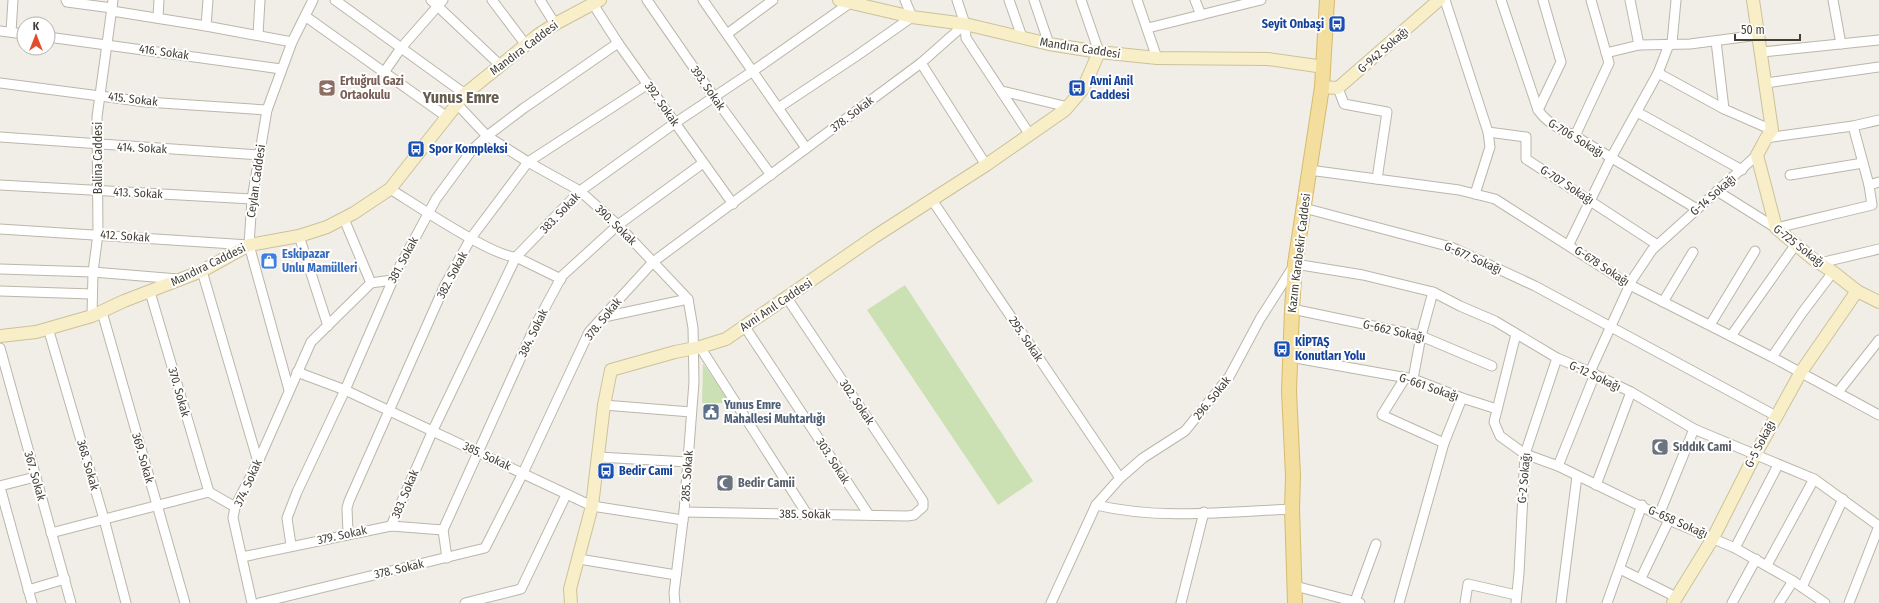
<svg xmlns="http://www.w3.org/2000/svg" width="1879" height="603" font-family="'Fira Sans Condensed',sans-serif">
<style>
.green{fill:#cbe1b4}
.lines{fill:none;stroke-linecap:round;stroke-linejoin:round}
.street-casing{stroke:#bcb6aa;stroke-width:11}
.secondary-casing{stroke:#ccc19b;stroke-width:14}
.primary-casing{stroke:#d6bb70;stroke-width:16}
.street{stroke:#fff;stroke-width:9}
.secondary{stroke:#f8efc9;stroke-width:12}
.primary{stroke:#f3de9e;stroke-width:14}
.labels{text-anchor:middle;stroke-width:4;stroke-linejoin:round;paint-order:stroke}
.transit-label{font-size:12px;font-weight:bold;fill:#164399;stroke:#fff;text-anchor:start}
.street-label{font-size:12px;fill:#433f36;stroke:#fff}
.education-label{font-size:12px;font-weight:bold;fill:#785e54;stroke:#fff;text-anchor:start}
.shop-label{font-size:12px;font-weight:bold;fill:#366cbe;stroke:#fff;text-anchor:start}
.service-label{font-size:12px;font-weight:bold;fill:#4e5e75;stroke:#fff;text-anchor:start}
.worship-label{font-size:12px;font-weight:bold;fill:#5b616d;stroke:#fff;text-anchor:start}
.district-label{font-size:16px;font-weight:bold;fill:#655d4f;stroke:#fff}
</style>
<rect width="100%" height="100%" fill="#f1eee7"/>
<g class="green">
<polygon points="905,285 1033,481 998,505 867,310"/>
<polygon points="703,363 730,403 702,403"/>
</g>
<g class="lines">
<g class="street-casing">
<g id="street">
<polyline points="66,0 67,2 112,8"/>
<polyline points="335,0 465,94"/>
<polyline points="431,0 500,65"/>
<polyline points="492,0 526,45"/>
<polyline points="540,0 555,24"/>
<polyline points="647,0 714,97 771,175"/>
<polyline points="703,0 806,148"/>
<polyline points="957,0 965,24 966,38 1030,135"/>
<polyline points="1009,0 1022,37"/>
<polyline points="1034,0 1049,44"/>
<polyline points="1081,0 1099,52"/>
<polyline points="1137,0 1157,58"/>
<polyline points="1195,0 1201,15"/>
<polyline points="1445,0 1488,132 1490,147 1475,194"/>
<path d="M1501 0 1538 110C1548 124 1560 129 1575 136L1697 209"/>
<polyline points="1630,0 1639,45"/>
<polyline points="1833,0 1841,44"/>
<polyline points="593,4 618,43 733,204"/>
<polyline points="112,11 206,26 292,42"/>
<polyline points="305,16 447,117"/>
<polyline points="158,18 159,0"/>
<polyline points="206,26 208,0"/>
<polyline points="1148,28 1261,0"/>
<polyline points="0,31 24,34"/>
<polyline points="11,32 13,0"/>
<polyline points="727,34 773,0"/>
<polyline points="258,35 260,0"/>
<polyline points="48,37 281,69"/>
<polyline points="1716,41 1724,109"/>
<polyline points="1762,52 1879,40"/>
<polyline points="1606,53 1639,45 1690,44 1759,35"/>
<polyline points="921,63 986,165"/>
<polyline points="385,71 401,48 443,0"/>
<polyline points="1658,73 1724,109 1772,130"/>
<polyline points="0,83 146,102 267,110"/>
<polyline points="1766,83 1879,67"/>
<polyline points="1338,88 1344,104 1387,112 1377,179"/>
<polyline points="1002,91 1068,107"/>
<polyline points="457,104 487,136 528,162 580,191 618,225 688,299 693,328 694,382 684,512 674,593 675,603"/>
<polyline points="778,108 855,57 912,17 905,0"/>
<polyline points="1538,110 1561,62 1543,0"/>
<polyline points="1637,112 1742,170"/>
<polyline points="1488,132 1526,137 1526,159 1656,244"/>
<polyline points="1575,136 1609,63 1591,0"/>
<polyline points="0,137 260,155"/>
<polyline points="1765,138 1853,126 1879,120"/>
<polyline points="1309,170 1459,190 1495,199 1630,285 1772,357 1879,415"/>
<polyline points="1790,175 1863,163"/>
<polyline points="0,185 252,199"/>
<polyline points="1869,185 1879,182"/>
<path d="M390 189C413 203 493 257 516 257L561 279"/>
<polyline points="1717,191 1776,228 1872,205 1869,185 1853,126"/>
<polyline points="932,200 1120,478"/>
<polyline points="1304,208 1451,247 1535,286 1776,416"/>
<polyline points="344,219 371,283"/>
<polyline points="0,229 249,245"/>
<polyline points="299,236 328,326"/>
<polyline points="1569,244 1611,158 1658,73 1668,47 1672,43 1676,0"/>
<polyline points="1820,263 1879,249"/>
<polyline points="0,269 93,272 178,279"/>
<polyline points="202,271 258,462"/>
<polyline points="0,291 92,294"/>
<polyline points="150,292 209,492"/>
<polyline points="1663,302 1693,252"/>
<polyline points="1292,309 1421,336 1492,366"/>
<polyline points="102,312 185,603"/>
<polyline points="92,316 93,272 98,234 97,117 113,0"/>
<polyline points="604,317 688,299"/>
<polyline points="1710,325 1755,251"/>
<polyline points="745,327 869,515"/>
<polyline points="48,328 104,519 126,603"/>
<polyline points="1516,334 1494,422 1500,436 1525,454 1558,466 1669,520 1735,548 1793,581 1825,603"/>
<polyline points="1731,336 1796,244"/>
<polyline points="700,347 807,514"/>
<polyline points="0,348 71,603"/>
<polyline points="1290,357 1413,379 1462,398 1497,409"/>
<polyline points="1772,357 1802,313 1833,272"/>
<polyline points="297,372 345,390 592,506 683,520"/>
<polyline points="1590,372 1632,280 1652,250 1757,155"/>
<polyline points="1405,378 1382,415 1444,443"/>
<polyline points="1413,379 1421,336 1433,292"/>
<polyline points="289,390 249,245 252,199 267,110 292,42 313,0"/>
<polyline points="1838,392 1879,340"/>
<polyline points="604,405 691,412"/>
<polyline points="598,457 688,462"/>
<polyline points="1558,466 1595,374"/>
<polyline points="1596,485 1631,392"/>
<polyline points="0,486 35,477"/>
<polyline points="0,487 32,603"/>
<path d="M1096 505C1159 520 1228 512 1292 509"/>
<polyline points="684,512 907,516 914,515 923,507 923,501 787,298"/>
<polyline points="1659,515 1694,429"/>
<polyline points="391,526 433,430 516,257 580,191 675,123 753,71 850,3"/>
<polyline points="51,533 209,492 235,507"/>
<polyline points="348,533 347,508 349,501 444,287 471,238 528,162 648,84"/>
<polyline points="291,545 287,518 297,492 345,390 395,275 436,199 472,150 487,136 524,108 618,43"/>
<polyline points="1735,548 1778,465"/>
<polyline points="242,557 391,526 443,530"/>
<polyline points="447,558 443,530 535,326 562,276 618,225 703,163"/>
<polyline points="579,559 676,575"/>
<polyline points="1767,565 1814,479"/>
<polyline points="1620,569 1676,597"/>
<polyline points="1641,578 1669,520"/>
<polyline points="1295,586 1360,603"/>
<polyline points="1802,587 1843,499"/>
<polyline points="28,590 65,579"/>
<polyline points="1355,601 1376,544"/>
<polyline points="252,603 233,518 235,507 258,462 311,342 371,283 392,280"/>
<polyline points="259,603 485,548 523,473 589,332 653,262 921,63 965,24"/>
<polyline points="465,603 521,589 566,495"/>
<polyline points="1051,603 1096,505 1120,478 1143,458 1185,431 1229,377 1260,319 1295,264 1363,275 1433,292 1460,306 1495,321 1557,358 1590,372 1631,392 1694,429 1814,479 1879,526"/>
<polyline points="1181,603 1204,512"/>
<polyline points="1399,603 1444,443 1462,398"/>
<polyline points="1465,603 1468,584 1516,595"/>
<polyline points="1516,603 1519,573 1525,454 1557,358"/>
<polyline points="1561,603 1577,476"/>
<polyline points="1607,603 1642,505"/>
<polyline points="1732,603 1756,559"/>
<polyline points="1779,603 1793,581"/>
<polyline points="1849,603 1879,526"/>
</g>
</g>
<g class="secondary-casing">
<g id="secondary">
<polyline points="839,0 912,17 965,24 1049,44 1099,52 1157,58 1268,59 1324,67"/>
<path d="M1753 0 1772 130C1765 138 1762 147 1757 155L1776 228 1813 259 1833 272 1857 291 1879 302"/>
<polyline points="1322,87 1338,88 1439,0"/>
<polyline points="0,336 36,332 92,316 124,301 202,271 249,245 299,236 327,227 354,213 390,189 465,94 538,35 555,24 600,0"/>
<polyline points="571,603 570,589 592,506 604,405 611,370 675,352 700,347 726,339 874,237 986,165 1065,110 1083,89 1099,52"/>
<polyline points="1673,603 1713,538 1755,455 1801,372 1857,291"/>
</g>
</g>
<g class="primary-casing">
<polyline id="primary" points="1295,603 1292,509 1293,476 1289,391 1292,309 1295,264 1322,87 1327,0"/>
</g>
<use href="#street" class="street"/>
<use href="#secondary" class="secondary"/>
<use href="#primary" class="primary"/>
</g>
<defs>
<g id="bus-square" transform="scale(0.9)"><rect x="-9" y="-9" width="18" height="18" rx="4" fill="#1a4fb4" stroke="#fff"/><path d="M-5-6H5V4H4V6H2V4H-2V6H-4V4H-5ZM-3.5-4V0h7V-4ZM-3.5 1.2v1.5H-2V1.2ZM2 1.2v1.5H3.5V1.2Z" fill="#fff"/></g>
<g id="school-square" transform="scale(0.9)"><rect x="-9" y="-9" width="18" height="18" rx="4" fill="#8d6e63" stroke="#fff"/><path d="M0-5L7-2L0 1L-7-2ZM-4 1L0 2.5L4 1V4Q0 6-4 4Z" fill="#fff"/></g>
<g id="shop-square" transform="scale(0.9)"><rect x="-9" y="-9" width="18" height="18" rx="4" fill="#3f7fe0" stroke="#fff"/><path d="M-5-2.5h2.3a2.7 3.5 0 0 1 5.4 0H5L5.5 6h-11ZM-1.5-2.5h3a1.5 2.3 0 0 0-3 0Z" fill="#fff"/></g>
<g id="civic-square" transform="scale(0.9)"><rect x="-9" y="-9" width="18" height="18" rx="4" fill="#5c6f8a" stroke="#fff"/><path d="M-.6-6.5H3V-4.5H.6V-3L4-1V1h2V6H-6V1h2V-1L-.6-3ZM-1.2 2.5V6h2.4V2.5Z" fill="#fff"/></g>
<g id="mosque-square" transform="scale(0.9)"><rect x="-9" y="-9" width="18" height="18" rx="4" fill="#6b7280" stroke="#fff"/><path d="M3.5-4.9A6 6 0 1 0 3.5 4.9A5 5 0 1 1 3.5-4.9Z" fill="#fff"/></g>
</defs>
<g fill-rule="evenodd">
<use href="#bus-square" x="1337" y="24"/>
<use href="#school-square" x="327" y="88"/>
<use href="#bus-square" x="1077" y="88"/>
<use href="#bus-square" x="416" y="149"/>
<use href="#shop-square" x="269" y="261"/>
<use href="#bus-square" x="1282" y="349"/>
<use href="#civic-square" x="711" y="412"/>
<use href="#mosque-square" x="1660" y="447"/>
<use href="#bus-square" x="606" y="471"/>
<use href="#mosque-square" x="725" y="483"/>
</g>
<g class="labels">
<g class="transit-label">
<text x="1324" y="28" text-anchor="end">Seyit Onbaşi</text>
<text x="1090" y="85">Avni Anil<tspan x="1090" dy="14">Caddesi</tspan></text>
<text x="429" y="153">Spor Kompleksi</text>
<text x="1295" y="346">KİPTAŞ<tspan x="1295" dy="14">Konutları Yolu</tspan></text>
<text x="619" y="475">Bedir Cami</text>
</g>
<g class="street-label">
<text transform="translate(524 48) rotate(-37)" y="4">Mandıra Caddesi</text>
<text transform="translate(1080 48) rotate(9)" y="4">Mandıra Caddesi</text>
<text transform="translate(1383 50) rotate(-41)" y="4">G-942 Sokağı</text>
<text transform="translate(164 52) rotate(8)" y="4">416. Sokak</text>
<text transform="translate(708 88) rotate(55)" y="4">393. Sokak</text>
<text transform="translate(133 99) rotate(7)" y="4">415. Sokak</text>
<text transform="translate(662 104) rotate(55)" y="4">392. Sokak</text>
<text transform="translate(852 114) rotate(-37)" y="4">378. Sokak</text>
<text transform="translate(1576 138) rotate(31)" y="4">G-706 Sokağı</text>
<text transform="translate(142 148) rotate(3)" y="4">414. Sokak</text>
<text transform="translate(98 158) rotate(-90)" y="4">Balina Caddesi</text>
<text transform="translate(256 181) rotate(-82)" y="4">Ceylan Caddesi</text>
<text transform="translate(1567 185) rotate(33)" y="4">G-707 Sokağı</text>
<text transform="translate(138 193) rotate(3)" y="4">413. Sokak</text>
<text transform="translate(1713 195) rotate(-41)" y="4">G-14 Sokağı</text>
<text transform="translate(560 213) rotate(-46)" y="4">383. Sokak</text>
<text transform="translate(616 225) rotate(44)" y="4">390. Sokak</text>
<text transform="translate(125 236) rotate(4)" y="4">412. Sokak</text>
<text transform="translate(1799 246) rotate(38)" y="4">G-725 Sokağı</text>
<text transform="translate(1299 253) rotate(-83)" y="4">Kazım Karabekir Caddesi</text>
<text transform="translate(1473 258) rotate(24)" y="4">G-677 Sokağı</text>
<text transform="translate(403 260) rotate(-62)" y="4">381. Sokak</text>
<text transform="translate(208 265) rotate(-26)" y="4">Mandıra Caddesi</text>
<text transform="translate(1602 266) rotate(33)" y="4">G-678 Sokağı</text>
<text transform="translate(452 275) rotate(-62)" y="4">382. Sokak</text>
<text transform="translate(776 305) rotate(-34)" y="4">Avni Anıl Caddesi</text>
<text transform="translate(603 319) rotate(-51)" y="4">378. Sokak</text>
<text transform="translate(1394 331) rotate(13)" y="4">G-662 Sokağı</text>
<text transform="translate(533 333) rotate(-64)" y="4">384. Sokak</text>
<text transform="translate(1026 339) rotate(56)" y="4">295. Sokak</text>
<text transform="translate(1595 376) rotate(25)" y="4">G-12 Sokağı</text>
<text transform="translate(1429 387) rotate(19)" y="4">G-661 Sokağı</text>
<text transform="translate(179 392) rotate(74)" y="4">370. Sokak</text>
<text transform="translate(1212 398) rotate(-51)" y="4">296. Sokak</text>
<text transform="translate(857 402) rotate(56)" y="4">302. Sokak</text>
<text transform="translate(1760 444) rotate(-62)" y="4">G-5 Sokağı</text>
<text transform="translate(487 456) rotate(25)" y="4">385. Sokak</text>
<text transform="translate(143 458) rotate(74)" y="4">369. Sokak</text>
<text transform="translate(833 461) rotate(57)" y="4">303. Sokak</text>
<text transform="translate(88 465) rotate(74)" y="4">368. Sokak</text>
<text transform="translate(35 476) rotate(74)" y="4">367. Sokak</text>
<text transform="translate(687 476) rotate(-86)" y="4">285. Sokak</text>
<text transform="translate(1524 478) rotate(-85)" y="4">G-2 Sokağı</text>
<text transform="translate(248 483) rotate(-65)" y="4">374. Sokak</text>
<text transform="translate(405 494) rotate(-67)" y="4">383. Sokak</text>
<text transform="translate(805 514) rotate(1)" y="4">385. Sokak</text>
<text transform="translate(1678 522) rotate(24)" y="4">G-658 Sokağı</text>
<text transform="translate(342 535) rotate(-12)" y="4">379. Sokak</text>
<text transform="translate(399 569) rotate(-13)" y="4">378. Sokak</text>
</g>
<g class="education-label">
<text x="340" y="85">Ertuğrul Gazi<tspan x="340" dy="14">Ortaokulu</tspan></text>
</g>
<g class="shop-label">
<text x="282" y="258">Eskipazar<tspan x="282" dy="14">Unlu Mamülleri</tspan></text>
</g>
<g class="service-label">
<text x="724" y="409">Yunus Emre<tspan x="724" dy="14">Mahallesi Muhtarlığı</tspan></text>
</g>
<g class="worship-label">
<text x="1673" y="451">Sıddık Cami</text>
<text x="738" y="487">Bedir Camii</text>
</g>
<g class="district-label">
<text x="461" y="103">Yunus Emre</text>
</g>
</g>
<g transform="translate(36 36)"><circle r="19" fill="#ffffff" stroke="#b4b2af"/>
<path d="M0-3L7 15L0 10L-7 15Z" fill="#e24e2d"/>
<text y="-6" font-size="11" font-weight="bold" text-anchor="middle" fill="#433f36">K</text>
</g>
<path d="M1735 34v6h65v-6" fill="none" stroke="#433f36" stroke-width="2"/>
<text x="1741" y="34" font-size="12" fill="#433f36" stroke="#ffffff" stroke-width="3" paint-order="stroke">50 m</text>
</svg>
